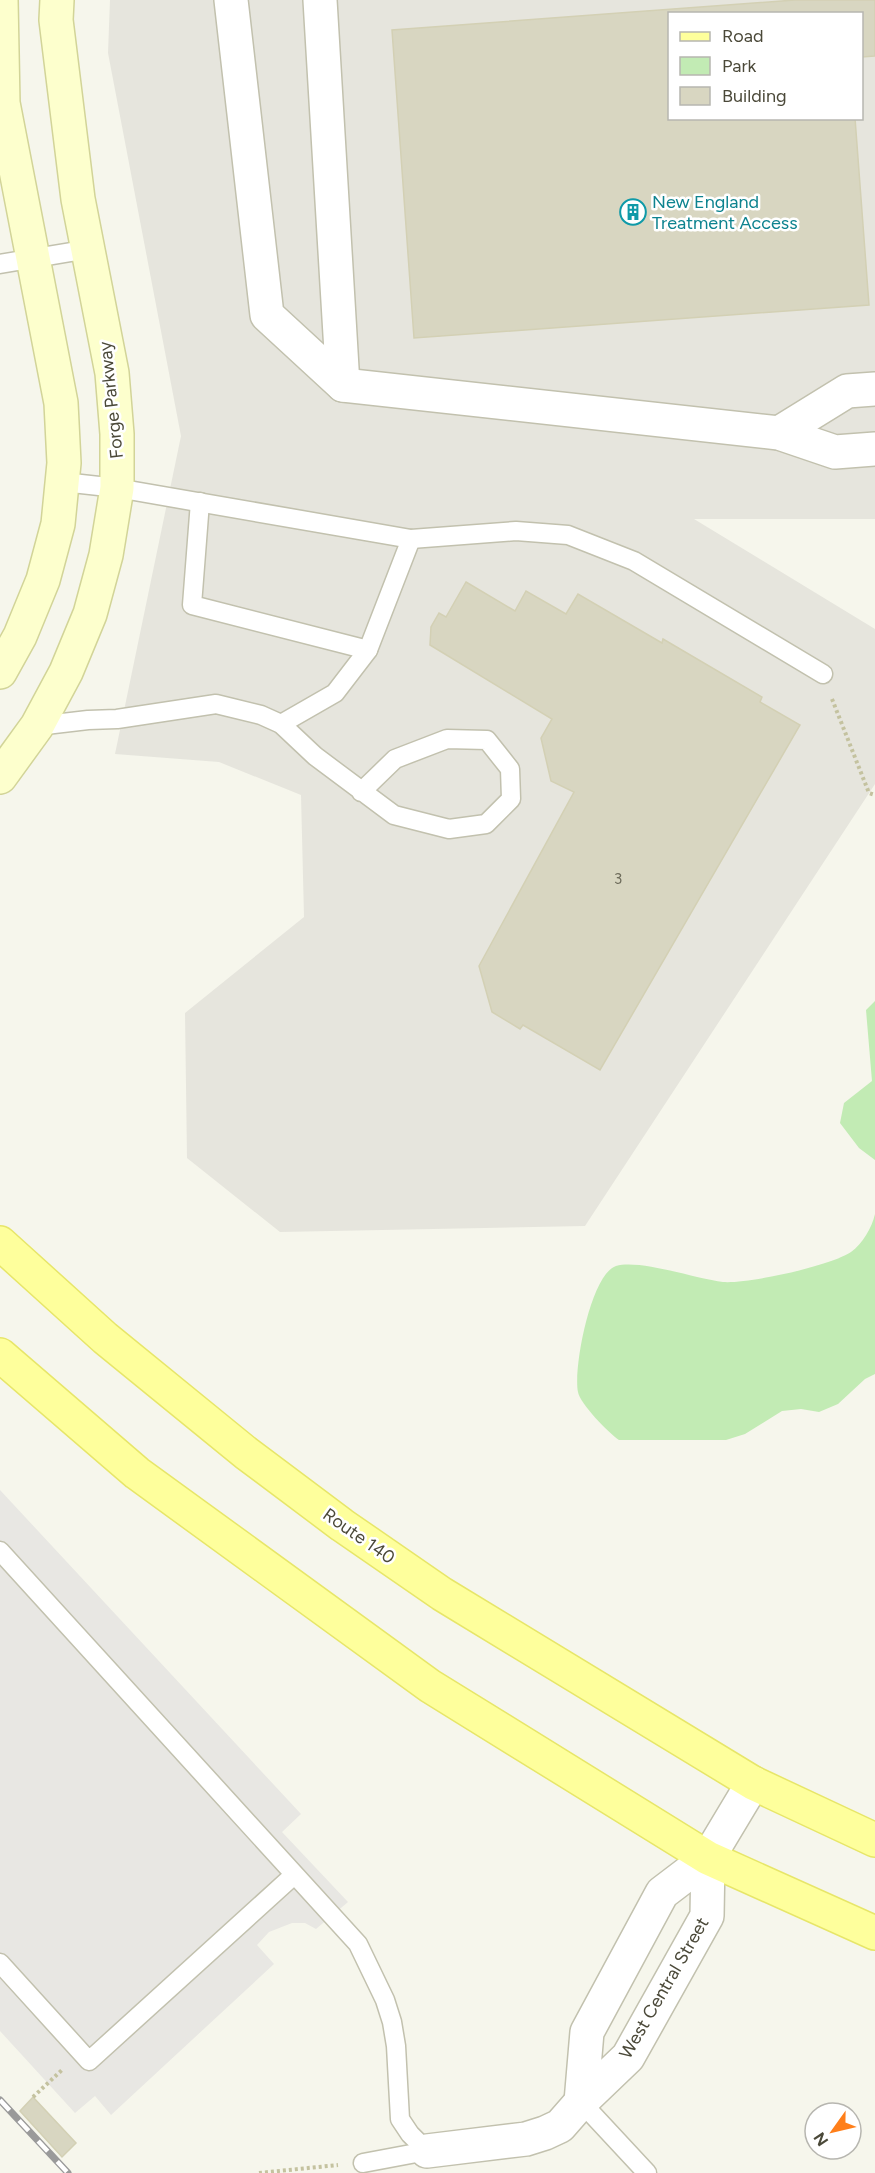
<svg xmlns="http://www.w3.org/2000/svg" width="875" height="2173" font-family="Figtree,sans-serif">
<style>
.industrial{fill:#e6e5dd;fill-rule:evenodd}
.green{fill:#c2ebb4}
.parking{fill:#e8e7e3}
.building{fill:#d8d6c1;stroke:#d3d0b4;stroke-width:1.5}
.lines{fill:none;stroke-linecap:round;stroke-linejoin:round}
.lane-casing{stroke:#c2c1ae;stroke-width:21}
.street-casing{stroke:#c2c1ae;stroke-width:36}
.secondary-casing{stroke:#d2d498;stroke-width:36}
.primary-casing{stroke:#e7e669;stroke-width:36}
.path{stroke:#c4c29f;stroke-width:4;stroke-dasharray:3 3;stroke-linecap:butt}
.lane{stroke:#fff;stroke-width:18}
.street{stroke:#fff;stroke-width:33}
.secondary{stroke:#fdffcd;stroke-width:33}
.primary{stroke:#feff9c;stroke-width:33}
.rail-casing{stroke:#9a9a9a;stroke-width:7}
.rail{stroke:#fff;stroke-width:4.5;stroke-dasharray:14;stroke-linecap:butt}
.labels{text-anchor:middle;stroke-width:5;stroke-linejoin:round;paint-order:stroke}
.number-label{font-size:15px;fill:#6e6c5b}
.culture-label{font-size:18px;fill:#0d838f;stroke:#fff;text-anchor:start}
.street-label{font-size:18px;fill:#4b4939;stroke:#fff}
</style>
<rect width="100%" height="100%" fill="#f6f6ec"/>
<path class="industrial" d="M110 0H875V519H694L875 629V784L585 1226 280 1232 187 1158 185 1013 304 917 301 795 219 762 115 754 181 436 108 53ZM670 14H862V118H670Z"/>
<g class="green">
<polygon points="875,1001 875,1160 859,1148 840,1123 844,1103 872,1081 866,1010"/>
<path d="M875 1214V1374L865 1379 838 1404 819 1412 801 1409 782 1411 745 1434 726 1440H619C609 1433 580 1404 578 1392 573 1368 591 1274 616 1266 640 1259 697 1279 723 1282 748 1284 830 1266 851 1252 862 1244 872 1228 875 1214Z"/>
</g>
<polygon class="parking" points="0,1490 301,1814 282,1832 348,1902 316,1929 305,1923 292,1923 269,1932 257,1945 274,1964 111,2115 95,2096 75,2113 0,2031"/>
<g class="building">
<polygon points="795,0 875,0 875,56 862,57 862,14 670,14 670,118 855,118 869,305 414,338 392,30"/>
<polygon points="466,582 515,611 526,591 566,614 578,594 662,643 663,639 762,697 760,702 800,725 600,1070 523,1025 520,1029 492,1012 479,966 574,792 551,781 541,738 552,719 430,645 431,627 439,613 446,617"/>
<polygon points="33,2097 76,2143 62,2157 20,2111"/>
</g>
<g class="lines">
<g class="lane-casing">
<g id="lane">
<polyline points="0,264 89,249"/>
<polyline points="63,482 117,488 411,539 368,650 335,693 281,724"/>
<polyline points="200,502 192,605 368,650"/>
<polyline points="411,539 516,531 568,535 634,561 823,674"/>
<polyline points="37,726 88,720 117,719 216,704 261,715 281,724 315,756 394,815 449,829 486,824 511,799 510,769 487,740 447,739 395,759 361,792"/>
<polyline points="0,1551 358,1944 385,2000 392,2022 396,2046 400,2119 410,2134 427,2151"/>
<polyline points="0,1963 89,2061 294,1875"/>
<polyline points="581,2102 647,2173"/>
<polyline points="363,2163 427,2151"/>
</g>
</g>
<g class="street-casing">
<g id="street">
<polyline points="231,0 267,315 343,385 779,433 835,452 875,449"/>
<polyline points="320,0 343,385"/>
<polyline points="779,433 847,391 875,389"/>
<polyline points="581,2102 587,2032 662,1893 708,1858 753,1783"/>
<polyline points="427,2151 526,2139 545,2133 560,2126 581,2102 628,2057 707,1916 708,1858"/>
</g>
</g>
<g class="secondary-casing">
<g id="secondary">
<polyline points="0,672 20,636 43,580 58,524 64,463 61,403 3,103 1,0"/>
<polyline points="0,777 37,726 66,672 90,614 106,555 117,488 117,434 112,373 78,199 56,20 57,0"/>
</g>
</g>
<g class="primary-casing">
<g id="primary">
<polyline points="0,1243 105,1338 246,1453 342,1525 442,1594 753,1783 875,1840"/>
<polyline points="0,1355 137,1473 430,1686 708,1858 875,1933"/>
</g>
</g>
<g class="path">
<polyline points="832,699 869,793 875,795"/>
<polyline points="33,2097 63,2069"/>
<polyline points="259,2173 338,2165"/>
</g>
<use href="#lane" class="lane"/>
<use href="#street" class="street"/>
<use href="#secondary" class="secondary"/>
<use href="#primary" class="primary"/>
<g class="rail-casing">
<polyline id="rail" points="0,2100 68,2173"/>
</g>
<use href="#rail" class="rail"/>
</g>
<defs>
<g id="building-ring" transform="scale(1.35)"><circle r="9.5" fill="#fff" stroke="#0f9aa8" stroke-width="1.5"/><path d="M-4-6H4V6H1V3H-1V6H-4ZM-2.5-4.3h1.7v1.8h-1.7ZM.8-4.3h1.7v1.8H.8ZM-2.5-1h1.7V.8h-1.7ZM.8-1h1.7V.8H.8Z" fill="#0f9aa8"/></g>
</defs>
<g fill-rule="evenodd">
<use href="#building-ring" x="633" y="212"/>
</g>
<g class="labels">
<g class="number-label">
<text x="618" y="884">3</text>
</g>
<g class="culture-label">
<text x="652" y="208">New England<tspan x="652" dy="21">Treatment Access</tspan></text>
</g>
<g class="street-label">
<text transform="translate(111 400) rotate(-96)" y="6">Forge Parkway</text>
<text transform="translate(359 1536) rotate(35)" y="6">Route 140</text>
<text transform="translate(664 1988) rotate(-60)" y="6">West Central Street</text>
</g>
</g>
<rect x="668" y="12" width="195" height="108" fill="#ffffff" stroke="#b7b6b0" stroke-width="1.5"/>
<rect x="680" y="32" width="30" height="9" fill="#feff9c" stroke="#b7b6b0" stroke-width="1.5"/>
<text x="722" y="42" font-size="18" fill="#4b4939">Road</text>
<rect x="680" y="57" width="30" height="18" fill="#c2ebb4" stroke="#b7b6b0" stroke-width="1.5"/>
<text x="722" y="72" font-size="18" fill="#4b4939">Park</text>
<rect x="680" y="87" width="30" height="18" fill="#d8d6c1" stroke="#b7b6b0" stroke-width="1.5"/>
<text x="722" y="102" font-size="18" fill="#4b4939">Building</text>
<g transform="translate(833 2131) rotate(236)"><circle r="28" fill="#ffffff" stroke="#b7b6b0" stroke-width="1.5"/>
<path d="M0-4.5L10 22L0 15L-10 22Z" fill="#ff7f1a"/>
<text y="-9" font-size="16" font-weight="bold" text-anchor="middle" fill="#4b4939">N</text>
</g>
</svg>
